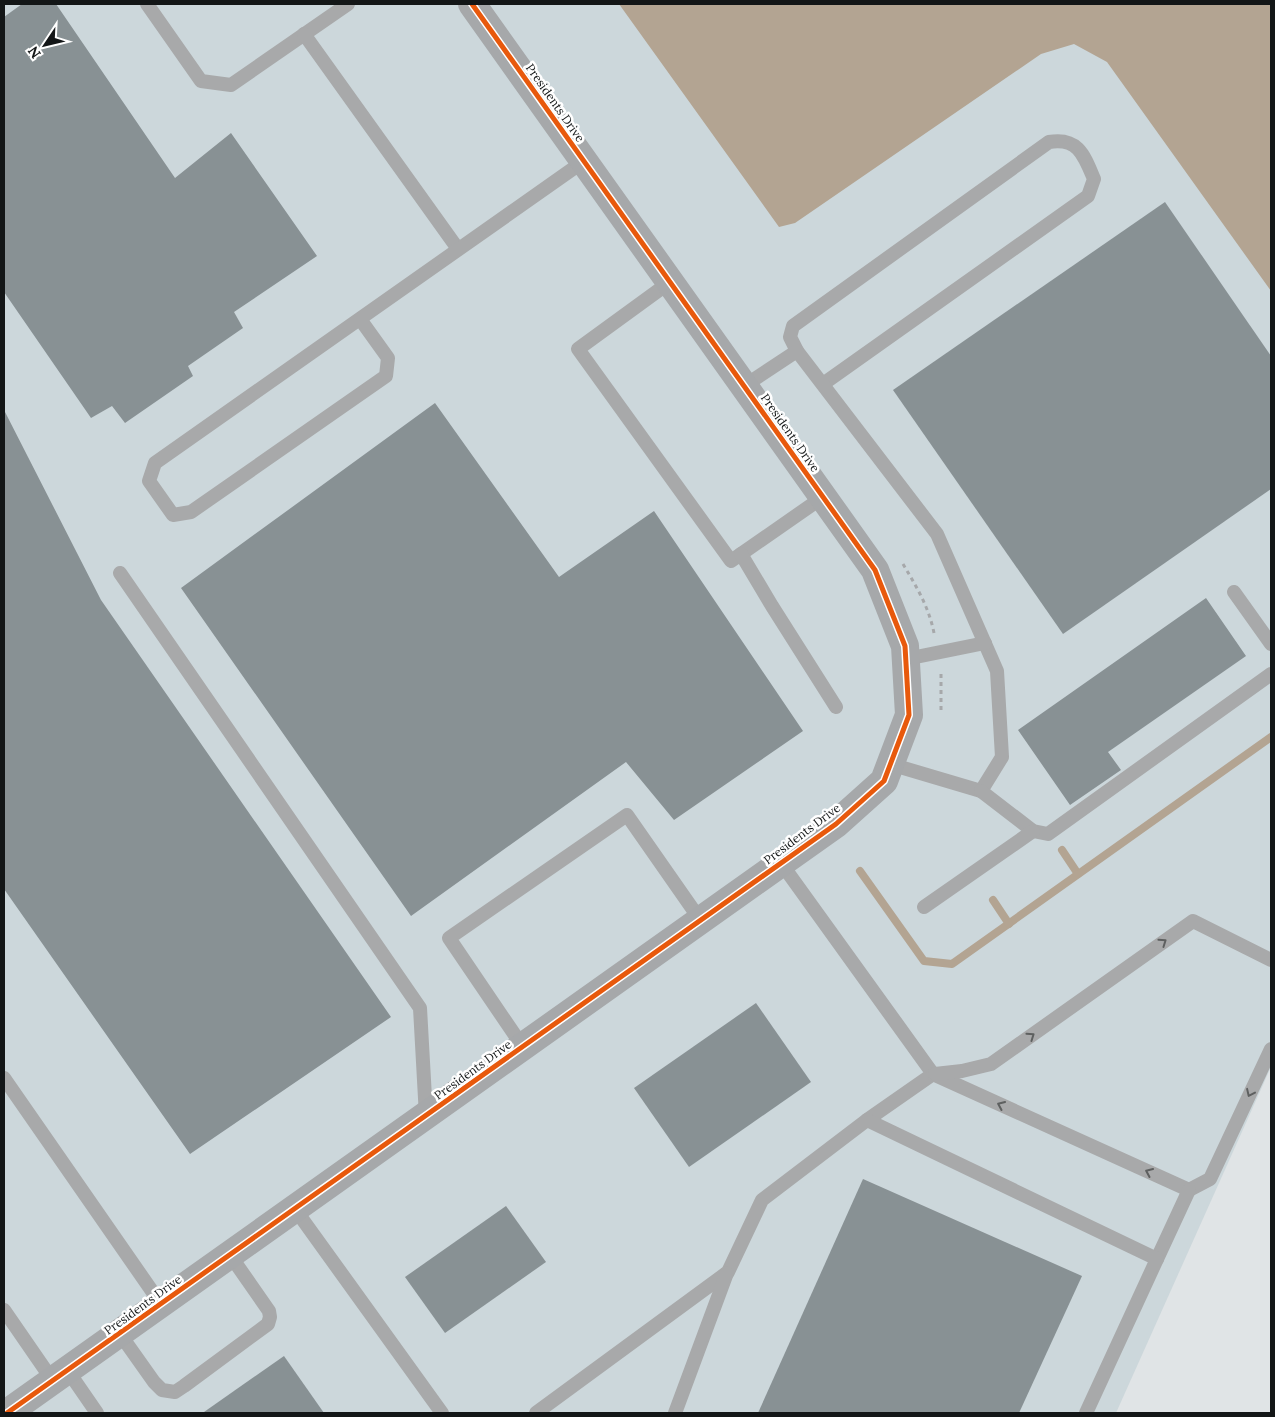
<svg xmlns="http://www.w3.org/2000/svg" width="1275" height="1417" font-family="Lora,serif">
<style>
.built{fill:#ccd7db}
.water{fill:#b3a492}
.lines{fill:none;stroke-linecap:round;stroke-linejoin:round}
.stream{stroke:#b3a492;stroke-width:8}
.building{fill:#889194}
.path{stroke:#a6a8aa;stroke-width:3;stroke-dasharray:4 4;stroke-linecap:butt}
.lane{stroke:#a8a9aa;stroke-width:14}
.secondary{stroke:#a6a8aa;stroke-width:28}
.cycleway-casing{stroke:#fff;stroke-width:8}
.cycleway{stroke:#e8590c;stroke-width:5}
.oneway{stroke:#5e6060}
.labels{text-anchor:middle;stroke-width:5;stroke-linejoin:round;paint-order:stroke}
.street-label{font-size:12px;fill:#131617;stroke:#fff}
</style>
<rect width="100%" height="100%" fill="#e0e4e6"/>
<polygon class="built" points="4,4 1271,4 1271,1067 1116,1413 4,1413"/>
<polygon class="water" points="619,4 1271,4 1271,291 1107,62 1074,44 1041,54 795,223 779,227"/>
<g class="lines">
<g class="stream">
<polyline points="1062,850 1078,874"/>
<polyline points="860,871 924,961 952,964 1271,737"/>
<polyline points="993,900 1009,924"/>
</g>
</g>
<g class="building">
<polygon points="22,4 56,4 175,178 231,133 317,256 234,312 243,328 188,366 193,376 125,423 112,406 91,418 4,292 4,17"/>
<polygon points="1165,202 1271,356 1271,489 1063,634 893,390"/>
<polygon points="435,403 559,577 654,511 803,731 674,820 626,762 411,916 181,588"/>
<polygon points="4,410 101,600 391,1017 190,1154 4,889"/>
<polygon points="1206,598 1246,656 1108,752 1121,770 1070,805 1018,730"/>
<polygon points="756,1003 811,1082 689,1167 634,1088"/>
<polygon points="863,1179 1082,1276 1019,1413 758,1413"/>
<polygon points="506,1206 546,1262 445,1333 405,1277"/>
<polygon points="284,1356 324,1413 205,1413 204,1412"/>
</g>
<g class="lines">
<g class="path">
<path d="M903 564C916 586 929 607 934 633"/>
<polyline points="941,710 941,671"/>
</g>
<g class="lane">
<polyline points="147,4 201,81 231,85 348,4"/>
<polyline points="304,34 458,249"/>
<polyline points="670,282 578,349 731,561 823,497"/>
<polyline points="360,319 388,358 386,376 191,512 173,515 149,481 155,463 584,161"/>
<path d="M797 351 790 337 793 326 1049 142C1078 137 1084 155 1094 179L1088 196 823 384"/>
<polyline points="744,386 797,351 937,534 997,671 1002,757 981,791 890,764"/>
<polyline points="741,554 772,606 836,707"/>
<polyline points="120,573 420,1008 426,1116"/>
<polyline points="1234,592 1271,644"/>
<polyline points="906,659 985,643"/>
<polyline points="981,791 1033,831 1048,834 1271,674"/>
<polyline points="781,863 933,1074 867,1120"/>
<polyline points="924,907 1033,831"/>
<polyline points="523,1047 449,938 627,815 701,921"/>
<polyline points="933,1074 1189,1190 1210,1179 1271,1049"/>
<polyline points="935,1074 962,1071 991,1064 1193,921 1271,960"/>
<polyline points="4,1078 161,1304"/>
<polyline points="295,1209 442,1413"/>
<polyline points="1157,1259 1189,1190"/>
<polyline points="4,1310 53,1381"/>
<polyline points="120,1334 154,1382 162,1390 175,1392 184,1386 268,1324 270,1317 269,1311 230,1255"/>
<polyline points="68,1371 97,1413"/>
<polyline points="536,1413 728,1272 762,1200 867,1120 1157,1259 1086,1413"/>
<polyline points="675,1413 727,1273"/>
</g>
<polyline class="secondary" points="7,1413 836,824 884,781 909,715 905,646 875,570 472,4"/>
<g class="cycleway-casing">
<polyline id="cycleway" points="7,1413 836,824 884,781 909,715 905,646 875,570 472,4"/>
</g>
<use href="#cycleway" class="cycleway"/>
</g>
<defs><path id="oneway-chevron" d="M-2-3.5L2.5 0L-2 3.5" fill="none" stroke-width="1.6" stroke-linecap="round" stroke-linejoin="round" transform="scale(1.25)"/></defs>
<g class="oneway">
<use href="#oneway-chevron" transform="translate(1163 942) rotate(-35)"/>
<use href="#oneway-chevron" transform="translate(1031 1036) rotate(-35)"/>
<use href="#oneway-chevron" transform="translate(1250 1093) rotate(115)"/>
<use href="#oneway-chevron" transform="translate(1001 1105) rotate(-156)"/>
<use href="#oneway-chevron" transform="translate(1149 1172) rotate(-156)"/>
</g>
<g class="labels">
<g class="street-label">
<text transform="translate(555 103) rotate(55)" y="4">Presidents Drive</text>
<text transform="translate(790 433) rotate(55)" y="4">Presidents Drive</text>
<text transform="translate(802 834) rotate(-37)" y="4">Presidents Drive</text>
<text transform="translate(473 1070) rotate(-36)" y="4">Presidents Drive</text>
<text transform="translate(143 1305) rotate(-36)" y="4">Presidents Drive</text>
</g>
</g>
<rect width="1275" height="1417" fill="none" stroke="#131617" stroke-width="10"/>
<g transform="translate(45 45) rotate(235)" stroke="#ffffff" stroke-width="4" paint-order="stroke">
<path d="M0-4L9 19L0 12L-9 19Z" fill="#131617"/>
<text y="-8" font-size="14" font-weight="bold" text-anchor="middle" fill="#131617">N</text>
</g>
</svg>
